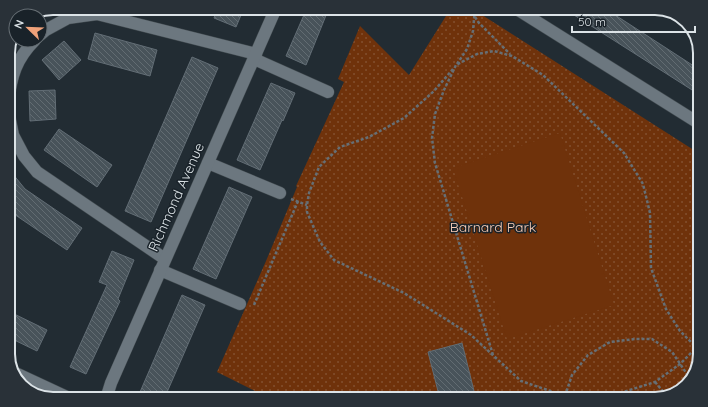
<svg xmlns="http://www.w3.org/2000/svg" width="708" height="407" font-family="Quicksand,sans-serif">
<style>
.park{fill:url(#park-dots)}
.pitch{fill:#6f320b}
.building{fill:url(#building-back-hatch);stroke:#626d75}
.lines{fill:none;stroke-linecap:round;stroke-linejoin:round}
.minor-casing{stroke:#414a4f;stroke-width:13}
.path{stroke:#666f75;stroke-width:2.5;stroke-dasharray:3 2;stroke-linecap:butt}
.minor{stroke:#6c777f;stroke-width:12}
.labels{text-anchor:middle;stroke-width:3;stroke-linejoin:round;paint-order:stroke}
.street-label{font-size:14px;fill:#dce3e7;stroke:#192229}
.park-label{font-size:14px;fill:#f9ceb8;stroke:#192229}
.rim{fill:none;stroke:#dce3e7;stroke-width:2}
</style>
<defs>
<pattern id="park-dots" width="8" height="8" patternUnits="userSpaceOnUse"><rect width="8" height="8" fill="#6f320b"/><path d="M2 2h.1M6 6h.1" fill="none" stroke="#83502f" stroke-width="1.8" stroke-linecap="round"/></pattern>
<pattern id="building-back-hatch" width="6" height="6" patternUnits="userSpaceOnUse"><rect width="6" height="6" fill="#48535a"/><path d="M-1 5l2 2M0 0l6 6M5-1l2 2" fill="none" stroke="#626c72"/></pattern>
</defs>
<rect width="100%" height="100%" fill="#222c33"/>
<polygon class="park" points="451,8 471,8 700,154 700,355 694,376 678,393 656,399 271,399 217,372 266,261 297,187 296,186 344,82 338,79 360,26 409,75"/>
<polygon class="pitch" points="560,133 614,305 507,339 453,168"/>
<g class="building">
<polygon points="218,8 244,8 236,27 214,18"/>
<polygon points="307,8 329,8 306,65 286,56"/>
<polygon points="563,8 603,8 609,11 700,70 700,95"/>
<polygon points="95,33 157,50 150,76 88,59"/>
<polygon points="64,41 81,60 59,80 42,60"/>
<polygon points="192,57 218,68 151,222 125,211"/>
<polygon points="271,83 295,93 283,121 282,120 260,170 237,160"/>
<polygon points="55,90 56,119 30,121 29,91"/>
<polygon points="59,129 112,165 97,187 44,150"/>
<polygon points="8,168 25,189 82,228 67,250 8,210"/>
<polygon points="229,187 252,197 216,279 193,269"/>
<polygon points="112,251 134,260 118,299 120,301 86,374 70,367 107,285 99,282"/>
<polygon points="182,295 205,305 175,374 164,399 137,399"/>
<polygon points="8,311 47,330 37,351 8,337"/>
<polygon points="462,343 476,399 440,399 428,352"/>
</g>
<g class="lines">
<g class="minor-casing">
<g id="minor">
<polyline points="515,8 700,124"/>
<polyline points="40,35 46,30 68,18 97,14 256,54"/>
<polyline points="254,59 328,92"/>
<path d="M8 103C11 76 16 59 35 40"/>
<polyline points="8,110 13,135 24,156 37,172 165,259"/>
<polyline points="208,163 280,193"/>
<polyline points="160,270 240,304"/>
<polyline points="13,372 71,399"/>
<polyline points="106,399 111,383 276,8"/>
</g>
</g>
<g class="path">
<polyline points="475,17 479,23 510,54"/>
<polyline points="457,64 467,49 473,31 475,8"/>
<polyline points="453,69 434,91 404,118 369,137 340,147 319,167 309,193 307,205 307,212 320,242 334,260 404,293 471,335 521,381 565,396 590,399"/>
<polyline points="291,199 307,205"/>
<polyline points="254,305 298,201"/>
<polyline points="493,355 435,163 432,138 435,114 444,90 456,65 477,54 494,51 512,56 543,75 624,153 643,184 650,213 651,268 666,309 680,331 696,347"/>
<polyline points="655,382 667,396"/>
<polyline points="565,396 572,375 588,355 610,342 635,339 652,339 672,352 691,380"/>
<polyline points="601,399 655,382 680,364 700,344"/>
</g>
<use href="#minor" class="minor"/>
</g>
<g class="labels">
<g class="street-label">
<text transform="translate(176 197) rotate(-66)" y="5">Richmond Avenue</text>
</g>
<g class="park-label">
<text x="493" y="232">Barnard Park</text>
</g>
</g>
<path d="M0 0H708V407H0ZM53 15H655A38 38 0 0 1 693 53V354A38 38 0 0 1 655 392H53A38 38 0 0 1 15 354V53A38 38 0 0 1 53 15Z" fill="#293138" fill-rule="evenodd"/>
<path class="rim" d="M53 15H655A38 38 0 0 1 693 53V354A38 38 0 0 1 655 392H53A38 38 0 0 1 15 354V53A38 38 0 0 1 53 15Z"/>
<g transform="translate(28 28) rotate(293)"><circle r="19" fill="#192229" stroke="#676f75"/>
<path d="M0-3L7 15L0 10L-7 15Z" fill="#f0a27a"/>
<text y="-6" font-size="11" font-weight="bold" text-anchor="middle" fill="#dce3e7">N</text>
</g>
<path d="M572 26v6h123v-6" fill="none" stroke="#dce3e7" stroke-width="2"/>
<text x="578" y="26" font-size="12" fill="#dce3e7" stroke="#192229" stroke-width="3" paint-order="stroke">50 m</text>
</svg>
